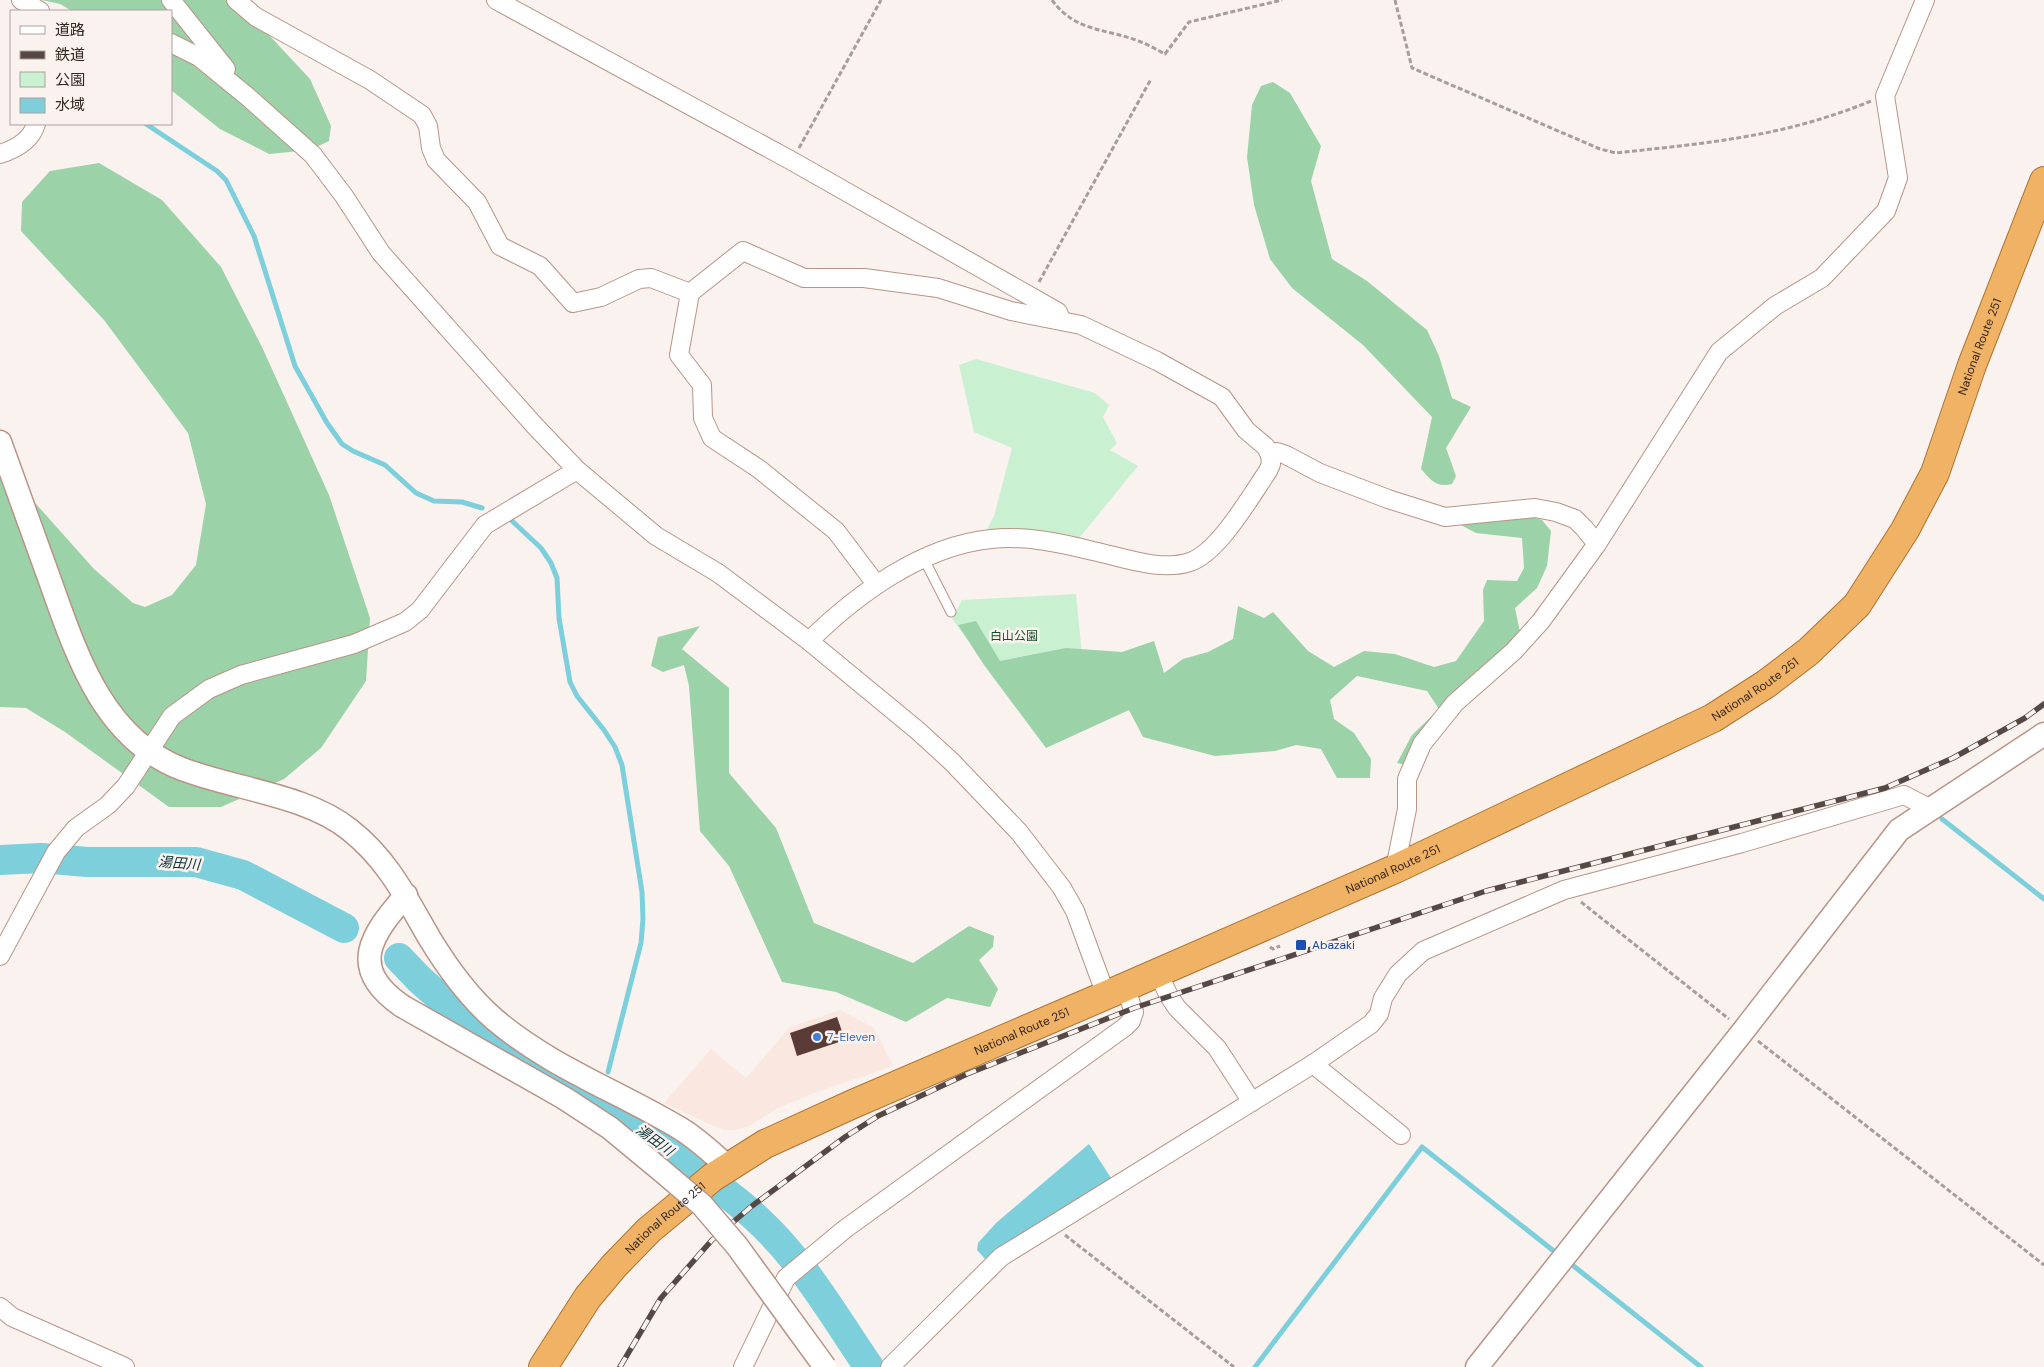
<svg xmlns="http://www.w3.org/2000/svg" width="2044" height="1367" font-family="'DM Sans','Noto Sans JP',sans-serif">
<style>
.built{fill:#fae7e0}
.green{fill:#caf0d2}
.forest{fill:#9bd2a7}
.water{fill:#7ccfdb}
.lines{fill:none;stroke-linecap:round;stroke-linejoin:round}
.stream{stroke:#7ccfdb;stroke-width:5}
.river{stroke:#7ccfdb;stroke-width:30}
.building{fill:#5b3b36}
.service-casing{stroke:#b89487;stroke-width:11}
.minor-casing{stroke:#b89487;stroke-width:20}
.tertiary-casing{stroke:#b89487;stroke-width:25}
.trunk-casing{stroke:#ac7433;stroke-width:30}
.path{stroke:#a79d99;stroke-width:3;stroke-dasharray:5 2.5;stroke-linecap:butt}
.service{stroke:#fff;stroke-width:9}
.minor{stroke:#fff;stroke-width:18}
.tertiary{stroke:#fff;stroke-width:22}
.trunk{stroke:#f0b264;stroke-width:28}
.rail-casing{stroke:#564945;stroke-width:5.5}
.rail{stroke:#faf2ef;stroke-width:4;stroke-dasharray:11;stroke-linecap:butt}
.tertiary-bridge-casing{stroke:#b89487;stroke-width:25;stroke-linecap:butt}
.tertiary-bridge{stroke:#fff;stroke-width:22}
.transit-dot{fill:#1a4fb4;stroke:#faf2ef;stroke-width:2}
.shop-dot{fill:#3f7fe0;stroke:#faf2ef;stroke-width:2}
.labels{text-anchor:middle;stroke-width:5;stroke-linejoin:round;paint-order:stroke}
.street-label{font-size:12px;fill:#342621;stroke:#faf2ef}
.park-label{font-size:12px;fill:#135029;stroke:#faf2ef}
.transit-label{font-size:12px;fill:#164399;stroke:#faf2ef;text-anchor:start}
.shop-label{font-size:12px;fill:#366cbe;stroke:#faf2ef;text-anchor:start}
.water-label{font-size:14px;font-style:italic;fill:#073237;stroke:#faf2ef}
</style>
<rect width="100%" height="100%" fill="#faf2ef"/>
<polygon class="built" points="840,1010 874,1028 893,1066 816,1092 776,1109 749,1126 735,1130 724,1130 711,1125 664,1103 711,1049 746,1078 790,1027"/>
<g class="green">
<polygon points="976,359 1095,393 1109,405 1103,417 1117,443 1110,450 1138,466 1076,542 984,535 994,516 1012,448 974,432 959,365"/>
<polygon points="1076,594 1082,655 999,681 952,619 962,600"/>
</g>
<g class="forest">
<polygon points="42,0 232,0 255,20 310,79 331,126 329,141 310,150 269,154 220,129 171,90 171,11 72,11 60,4"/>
<path d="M1273 82 1290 93 1321 146 1311 181 1332 259 1367 281 1427 330 1439 356 1452 398 1471 407 1446 448 1456 476 1452 484C1436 488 1431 480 1421 469L1432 417 1363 345 1292 288 1270 259 1254 205 1247 157 1252 105 1261 86Z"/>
<polygon points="99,163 162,200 221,267 262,347 329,495 370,618 366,681 321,748 284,779 221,807 169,807 65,732 26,708 0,707 0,474 28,495 94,569 133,603 145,607 172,595 196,565 206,504 188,433 104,320 21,231 22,202 50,171"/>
<polygon points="1525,515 1542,520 1551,531 1547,566 1537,588 1515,608 1521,637 1406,765 1397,763 1412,735 1439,709 1427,691 1357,676 1330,700 1334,719 1354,733 1371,759 1370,778 1337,778 1321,749 1296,745 1275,751 1215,756 1143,737 1129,710 1046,748 984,665 958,625 976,621 1000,661 1066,648 1122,652 1154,641 1164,673 1183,659 1208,652 1233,639 1238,606 1264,618 1273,612 1308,651 1334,667 1364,651 1395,654 1434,667 1456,661 1484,621 1483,590 1487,580 1517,581 1524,568 1522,538 1476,533 1457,523"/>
<polygon points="700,626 682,649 729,688 729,773 776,828 814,923 913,963 969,926 994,936 993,947 979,960 998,989 990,1007 947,998 906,1022 836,992 782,982 729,866 700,831 689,686 684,665 663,672 651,666 658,637"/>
</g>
<polygon class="water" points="1089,1144 1113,1181 986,1260 977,1250 978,1243 996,1223"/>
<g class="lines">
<g class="stream">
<polyline points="146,124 217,171 226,180 254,236 295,366 327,423 342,444 353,451 385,465 416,493 434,501 462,502 482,508"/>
<polyline points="510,519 541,548 551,563 557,578 559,618 570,682 577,696 604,730 615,747 622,765 642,892 643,919 641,943 608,1072"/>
<polyline points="1942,819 2044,899"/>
<polyline points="600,1104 602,1097"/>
<polyline points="1571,1264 1701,1367"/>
<polyline points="1255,1367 1422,1147 1555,1252"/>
</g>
<g class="river">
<polyline points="0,860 41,858 87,862 196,862 243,875 344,928"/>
<path d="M399 958 419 979 462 1017 649 1135C683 1165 724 1187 757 1219 803 1261 834 1316 869 1367"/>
</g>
</g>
<polygon class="building" points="837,1017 845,1040 797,1056 790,1033"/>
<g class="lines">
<g class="service-casing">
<polyline id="service" points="924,559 951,612"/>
</g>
<g class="minor-casing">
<g id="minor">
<polyline points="21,0 40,11"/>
<polyline points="171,0 226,69"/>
<polyline points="236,0 256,17 370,80 422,115 428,126 431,148 436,160 477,202 500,246 540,266 573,303 601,297 639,279 651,278 690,293"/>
<polyline points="496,0 792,161 1058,312 1061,320"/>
<polyline points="171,43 199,57 248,97 313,155 344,196 381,253 535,426 577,470 656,536 718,573 809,641 917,730 952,762 1019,832 1062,888 1075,911 1106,995"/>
<path d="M0 154C16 149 31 141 36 124"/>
<polyline points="1270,455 1277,452 1286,455 1320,473 1388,499 1445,517 1535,508 1556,512 1575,519 1584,528 1597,544"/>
<path d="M809 641C857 594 922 546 991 539 1024 535 1061 543 1093 551 1122 557 1160 572 1190 562 1219 552 1250 497 1268 471L1271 464 1270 455 1266 447 1246 430 1222 397 1157 361 1081 325 1011 311 938 288 864 278H804L743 251 690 293 679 355 702 385 703 418 712 438 759 469 836 531 876 584"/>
<polyline points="1395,869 1407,809 1407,779 1422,744 1455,703 1514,651 1541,621 1597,544 1719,352 1775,306 1822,278 1886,211 1898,178 1885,96 1925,0"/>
<polyline points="0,956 56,852 76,828 108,805 126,786 172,716 209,689 241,675 354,644 405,622 420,610 485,525 577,470"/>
<polyline points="1158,973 1169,996 1177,1008 1217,1048 1252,1102"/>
<polyline points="1313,1064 1401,1135"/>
<polyline points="0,1307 12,1317 125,1367"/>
<polyline points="743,1367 786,1278 845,1229 1125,1027 1131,1021 1134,1012 1125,987"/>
<polyline points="890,1367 1001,1257 1313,1064 1371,1024 1379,1014 1383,998 1398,974 1423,951 1564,890 1742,843 1904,795 1929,808"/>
</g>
</g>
<g class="tertiary-casing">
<g id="tertiary">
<path d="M0 442C16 486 32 531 48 575 75 650 101 738 182 769 234 789 307 795 350 830 389 861 406 898 430 939 447 967 469 997 494 1019 550 1067 620 1092 681 1129 699 1140 713 1154 728 1167"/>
<path d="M402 1006C347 968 371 935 406 895"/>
<polyline points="1477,1367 1744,1030 1899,830 2044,734"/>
</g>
</g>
<g class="trunk-casing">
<g id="trunk">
<path id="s1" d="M543 1367 588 1297 614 1266 649 1230 713 1177 765 1144 853 1104 1125 987 1395 869 1713 718 1766 684 1808 652 1857 605 1905 530 1935 473 1972 365 2044 181"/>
</g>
</g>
<g class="path">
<path d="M1052 0C1076 33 1107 28 1141 42 1149 45 1157 50 1165 54L1189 22 1282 0"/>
<path d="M1395 0 1412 68 1600 149 1616 153C1660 148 1705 144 1749 136 1790 129 1832 117 1871 101"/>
<polyline points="799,148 881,0"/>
<polyline points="1039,282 1151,79"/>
<polyline points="1581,902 1729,1019"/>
<polyline points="1270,947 1273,949 1280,946"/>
<polyline points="1758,1041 2044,1265"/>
<polyline points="1065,1235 1234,1367"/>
</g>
<use href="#service" class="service"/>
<use href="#minor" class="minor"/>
<use href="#tertiary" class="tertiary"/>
<use href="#trunk" class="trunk"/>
<g class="rail-casing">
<polyline id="rail" points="620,1367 661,1298 712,1240 752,1206 845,1137 878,1116 967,1074 1134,1008 1486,891 1885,788 1953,758 2025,718 2044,704"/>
</g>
<use href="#rail" class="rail"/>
<g class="tertiary-bridge-casing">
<polyline id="tertiary-bridge" points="402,1006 564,1098 610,1128 662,1171 702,1205 737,1246 825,1367"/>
</g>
<use href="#tertiary-bridge" class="tertiary-bridge"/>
</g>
<rect class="transit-dot" x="1295" y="939" width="12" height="12" rx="2.5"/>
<circle class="shop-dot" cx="817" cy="1037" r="5"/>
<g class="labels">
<g class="street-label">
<text dy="4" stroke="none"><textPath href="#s1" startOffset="1829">National Route 251</textPath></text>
<text dy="4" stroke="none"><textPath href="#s1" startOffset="1409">National Route 251</textPath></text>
<text dy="4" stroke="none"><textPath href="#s1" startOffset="1004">National Route 251</textPath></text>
<text dy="4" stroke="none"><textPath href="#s1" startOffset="599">National Route 251</textPath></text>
<text dy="4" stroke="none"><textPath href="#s1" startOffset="194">National Route 251</textPath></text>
</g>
<g class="park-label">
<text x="1014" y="640">白山公園</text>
</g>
<g class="transit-label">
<text x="1312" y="949">Abazaki</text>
</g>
<g class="shop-label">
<text x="827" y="1041">7-Eleven</text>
</g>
<g class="water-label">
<text transform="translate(179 863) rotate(4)" y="5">湯田川</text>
<text transform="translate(655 1140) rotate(36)" y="5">湯田川</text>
</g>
</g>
<rect x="10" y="10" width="162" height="115" fill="#faf2ef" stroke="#aba09d"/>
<rect x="20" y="26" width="25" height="8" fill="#ffffff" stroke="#aba09d"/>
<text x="55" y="35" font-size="15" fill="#342621">道路</text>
<rect x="20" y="51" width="25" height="8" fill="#564945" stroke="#aba09d"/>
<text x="55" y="60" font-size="15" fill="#342621">鉄道</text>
<rect x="20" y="72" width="25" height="15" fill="#caf0d2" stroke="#aba09d"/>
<text x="55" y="85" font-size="15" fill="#342621">公園</text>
<rect x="20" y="98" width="25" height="15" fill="#7ccfdb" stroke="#aba09d"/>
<text x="55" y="110" font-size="15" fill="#342621">水域</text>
</svg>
